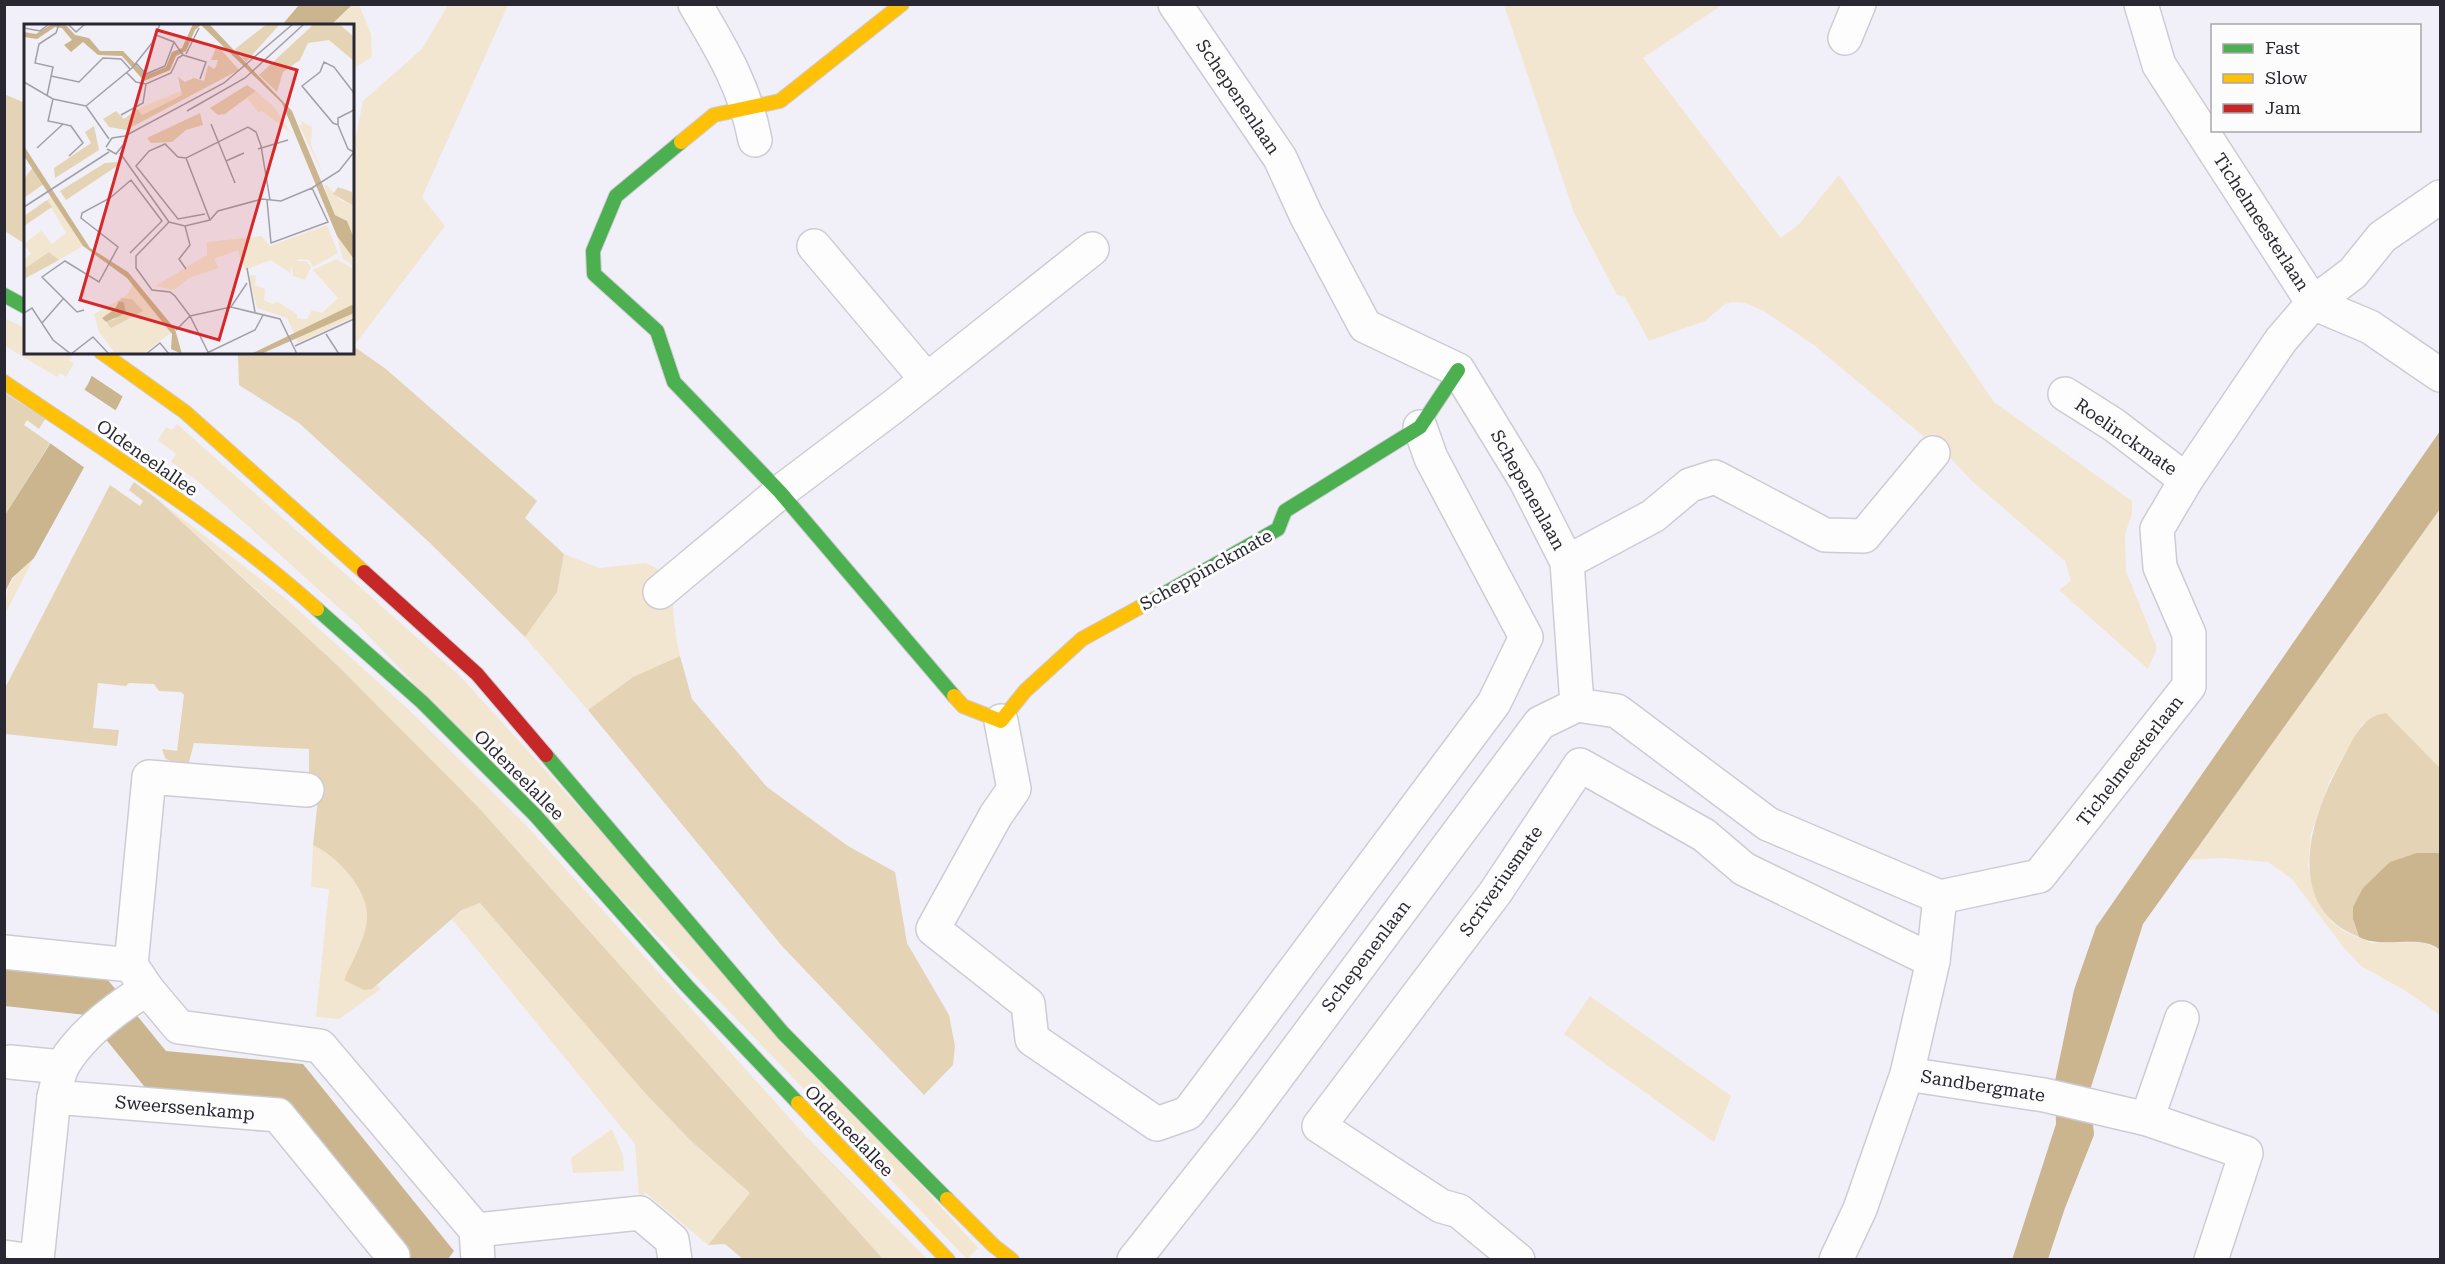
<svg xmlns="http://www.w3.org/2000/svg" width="2445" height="1264" font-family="'Roboto Serif',serif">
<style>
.green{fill:#f3e6d1}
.forest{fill:#e4d3b5}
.water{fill:#cab58e}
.pier{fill:#f1f0f8}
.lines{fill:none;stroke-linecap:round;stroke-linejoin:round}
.street-casing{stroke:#cdccd4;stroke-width:36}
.fast-casing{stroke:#cdccd4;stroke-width:16}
.slow-casing{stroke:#cdccd4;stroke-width:16}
.jam-casing{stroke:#cdccd4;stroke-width:16}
.street{stroke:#fdfdfe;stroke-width:33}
.fast{stroke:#4caf50;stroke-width:14}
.slow{stroke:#ffc107;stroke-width:14}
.jam{stroke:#c62828;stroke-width:14}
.labels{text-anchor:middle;stroke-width:6;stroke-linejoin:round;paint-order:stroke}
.street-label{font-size:18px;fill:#292832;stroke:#fcfcfc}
.inset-road{fill:none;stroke:#a1a0a9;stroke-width:1.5}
.view{fill:#d62828;fill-opacity:0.15;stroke:#d62828;stroke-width:3}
.inset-edge{fill:none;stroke:#292832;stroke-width:3}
</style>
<rect width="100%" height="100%" fill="#f1f0f8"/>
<g class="green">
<polygon points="352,5 359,5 371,34 372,57 353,69 352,26 331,26"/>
<polygon points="448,5 508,5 422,197 445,226 353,347 352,155 363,101 422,49"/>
<polygon points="1504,5 1722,5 1643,58 1781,238 1800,223 1839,175 1994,402 2132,501 2132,514 2125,534 2126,571 2157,648 2148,669 2059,590 2071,581 2065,561 1973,482 1952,460 1815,346 1764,311 1745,303 1733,302 1725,304 1705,321 1649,341 1625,297 1617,295 1574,213"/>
<polygon points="4,318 25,328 26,352 74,353 69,360 74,363 66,377 60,373 57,377 5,346"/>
<polygon points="177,424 460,676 978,1248 967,1259 358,625 199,482 171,462 176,454 158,440 166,427 172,430"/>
<polygon points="157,499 286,599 408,709 525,824 804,1134 927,1259 883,1259 479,808 272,604"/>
<polygon points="2440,509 2440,768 2386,713 2362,724 2330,780 2311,833 2308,866 2318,900 2331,921 2345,932 2372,943 2423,942 2440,950 2440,1015 2406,991 2361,966 2344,948 2292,879 2268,862 2224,858 2187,860"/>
<path d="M564 554 599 568 646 563 670 575C674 602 673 629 680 656L633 677 588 710 525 637 557 592Z"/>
<path d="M34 558 5 614C5 583 12 578 34 558Z"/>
<path d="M313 845C338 857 368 888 367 918 367 938 352 961 344 980L372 989 377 985 381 989 339 1019 316 1017 329 889 311 887Z"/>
<polygon points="480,903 645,1093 690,1140 750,1193 708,1245 646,1193 639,1197 635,1144 452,919 464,909"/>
<polygon points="1590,996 1731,1096 1714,1142 1564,1034"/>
<polygon points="612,1129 623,1155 624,1171 573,1173 571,1158"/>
</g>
<g class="forest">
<polygon points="4,94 25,103 25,244 5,231"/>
<polygon points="353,346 386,369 537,501 525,518 564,554 557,592 525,637 429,542 299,423 239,385 238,353 352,352"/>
<polygon points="5,393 45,419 39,429 27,420 24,425 50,443 5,515"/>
<path d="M134 482 157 499 339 667 479 808 883 1259H743L725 1244 708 1245 750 1193 690 1140 645 1093 480 903 462 910 372 989 364 990 344 980C352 961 366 939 367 918 368 889 338 857 313 845L320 781 309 776V749L194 743 188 766 176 764 165 758 162 749 177 751 184 695 181 692 159 691 154 684 129 683 126 686 98 683 93 728 119 730 117 746 5 734 4 690 110 485 140 506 143 501 129 490Z"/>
<polygon points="680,656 692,699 767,787 848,846 895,872 907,943 949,1015 955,1046 953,1065 924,1095 782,946 588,710 633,677"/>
<path d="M2386 713 2440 768V853L2353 919 2359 937C2281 906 2311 815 2342 760 2353 740 2361 716 2386 713Z"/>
</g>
<g class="water">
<polygon points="299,5 299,4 352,5 331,25 282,25"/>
<polygon points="102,353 143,353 119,404 34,558 12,578 5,592 5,515 88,384"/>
<polygon points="2440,431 2440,509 2143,924 2090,1090 2094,1135 2065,1208 2048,1259 2012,1260 2056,1124 2055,1081 2074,990 2096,927"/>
<path d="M2417 853H2440V950C2420 933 2384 950 2359 937L2353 919V907L2363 888 2390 862Z"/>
<polygon points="4,964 103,974 166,1051 303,1064 454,1251 448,1259 402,1259 283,1106 148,1091 86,1015 5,1006"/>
</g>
<g class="pier">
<polygon points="99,352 146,352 125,398 89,374"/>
<polygon points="82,388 118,412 85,468 47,441"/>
</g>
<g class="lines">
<g class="street-casing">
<g id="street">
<path d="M695 4C722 50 745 87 755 140"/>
<polyline points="2141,4 2159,65 2313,303"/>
<polyline points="1845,38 1859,4"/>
<polyline points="814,246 927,380"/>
<polyline points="2313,303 2370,327 2440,375"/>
<polyline points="2065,394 2114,425 2186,480"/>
<polyline points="1567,562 1653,516 1690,485 1715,477 1825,535 1864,536 1933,453"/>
<polyline points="660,592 780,492 894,406 1092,249"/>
<polyline points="1577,705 1617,711 1768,824 1940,897 2039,876 2189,686 2189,634 2160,567 2157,529 2186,480 2281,340 2313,303 2353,273 2382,237 2440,197"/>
<polyline points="1001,721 1014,789 996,815 933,929 1028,1004 1032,1039 1157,1124 1188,1113 1494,703 1526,637 1431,458 1420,427"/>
<path d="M307 790 149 777 131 965 147 989C116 1008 82 1033 63 1065 58 1074 57 1087 54 1097L278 1115 393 1256 391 1260"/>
<polyline points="4,952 131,965"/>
<polyline points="147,989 179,1027 320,1046 476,1230 478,1260"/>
<polyline points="10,1062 62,1067"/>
<polyline points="1907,1074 1933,961 1940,897"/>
<polyline points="2147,1119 2182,1018"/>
<polyline points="476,1230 640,1213 672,1240 675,1260"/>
<polyline points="4,1257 25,1260"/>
<polyline points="37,1260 54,1097"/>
<polyline points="1134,1260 1247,1117 1540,723 1577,705 1567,562 1526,481 1458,370 1365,326 1306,215 1280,158 1175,4"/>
<polyline points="1518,1260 1459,1211 1441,1206 1319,1126 1495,893 1580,765 1704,835 1744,869 1933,961"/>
<polyline points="1836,1260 1860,1209 1907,1074 2044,1095 2147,1119 2246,1153 2211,1260"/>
</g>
</g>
<g class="fast-casing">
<g id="fast">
<polyline points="681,142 616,196 593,251 594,274 657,331 674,382 780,492 954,696"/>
<polyline points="4,295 26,307"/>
<polyline points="1151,601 1278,529 1285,511 1420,427 1458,370"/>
<polyline points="317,609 422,702 535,815 686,985 798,1103"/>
<polyline points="546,755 783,1033 947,1199"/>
</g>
</g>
<g class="slow-casing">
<g id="slow">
<polyline points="681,142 714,115 780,101 902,4"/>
<polyline points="101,352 185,412 364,572"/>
<path d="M4 382C110 454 221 523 317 609"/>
<polyline points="954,696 963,706 1001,721 1025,691 1082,639 1151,601"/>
<polyline points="798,1103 948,1260"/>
<polyline points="947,1199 994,1246 1012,1260"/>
</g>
</g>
<g class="jam-casing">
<polyline id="jam" points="364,572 477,674 546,755"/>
</g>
<use href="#street" class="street"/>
<use href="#fast" class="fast"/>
<use href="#slow" class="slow"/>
<use href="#jam" class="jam"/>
</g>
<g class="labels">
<g class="street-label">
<text transform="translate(1238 97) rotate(56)" y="6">Schepenenlaan</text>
<text transform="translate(2261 222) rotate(57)" y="6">Tichelmeesterlaan</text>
<text transform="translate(2126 437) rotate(35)" y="6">Roelinckmate</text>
<text transform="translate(147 458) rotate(35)" y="6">Oldeneelallee</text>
<text transform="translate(1528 490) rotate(61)" y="6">Schepenenlaan</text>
<text transform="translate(1206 570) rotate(-29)" y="6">Scheppinckmate</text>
<text transform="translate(2130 761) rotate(-52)" y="6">Tichelmeesterlaan</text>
<text transform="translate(519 775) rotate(45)" y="6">Oldeneelallee</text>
<text transform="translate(1501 881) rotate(-55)" y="6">Scriveriusmate</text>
<text transform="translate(1366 956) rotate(-53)" y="6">Schepenenlaan</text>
<text transform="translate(1983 1086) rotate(9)" y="6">Sandbergmate</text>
<text transform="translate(185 1108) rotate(5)" y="6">Sweerssenkamp</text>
<text transform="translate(849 1131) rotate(46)" y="6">Oldeneelallee</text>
</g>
</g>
<g transform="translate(24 24)">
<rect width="330" height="330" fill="#f1f0f8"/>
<path d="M157 67 158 71 117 91 113 85ZM232 67 250 83 267 109 238 87 234 88 223 74ZM277 97 288 103 287 121 300 153 275 101H278ZM303 161 315 175 330 182V214L323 197 311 191 300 162ZM29 171 59 222 35 236 25 228 0 245V235L7 230 0 220 17 207 15 203 28 220 42 209 23 176ZM303 201 314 229 289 243 285 236 275 235 271 237H282L287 243 281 256 269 252 268 241 266 249 247 236 221 246 214 226 190 235 195 244 165 254 150 266 131 262 183 231V218L238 212 246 222ZM313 212 327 230 330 242 319 235ZM312 235 330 245V280L319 288 270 309 263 294 233 284 225 252 232 251 231 261 241 265 240 276 248 280 254 278 273 290V294L283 295 288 286 298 289 314 274 289 246ZM109 260 147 309 119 330H92L75 308 70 290 103 271ZM108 275 118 287 83 301 78 294 91 285 96 276ZM330 289V293L274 319 272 314Z" fill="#f3e6d1" fill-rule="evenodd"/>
<path d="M243 0H256L222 38 211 25ZM290 0H315L330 13V37L305 16 284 19 276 36 259 48 253 68 235 51ZM193 21 215 46 102 106 85 103 79 95 92 87 100 95 113 85 118 91 158 71 154 53 161 58 170 54 180 57 184 41 190 45 192 42 194 36H187ZM223 61 232 67 201 90 194 91 186 84ZM176 89 179 101 162 106 148 118 127 119 123 114ZM70 102 75 126 31 154 30 144 67 119 61 108ZM93 138 96 140 42 176 36 167 81 139ZM9 143 21 159 0 174V155ZM314 163 328 168 330 182 309 170ZM23 176 28 183 0 202V192ZM25 228 35 236 0 255V245ZM97 274 108 275 119 287 87 304 82 298 91 295Z" fill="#e4d3b5"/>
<path d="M28 0H41L51 11 65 14 76 27H99L122 51 142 43 148 28 158 24 169 0H185L268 87 311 191 323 197 330 214V235L313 212 258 79 177 1 171 6 162 27 152 32 146 46 120 57 98 32 74 31 59 18 47 28 40 21 48 16 38 4 31 3 13 15 0 13V8L12 10ZM0 122 66 224 104 248 151 305 158 330 147 325 148 310 103 254 59 222 0 132ZM95 277 100 279 102 289 82 298 78 294 91 285ZM330 280V289L237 330H227Z" fill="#cab58e"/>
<path class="inset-road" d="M44 0 52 8 61 0M0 4 16 7 25 0M132 11 150 18M162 30 175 4M112 39 122 50 141 42 150 18 159 31 182 38 176 55M103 49 112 58 122 60 147 49 154 34 159 31M27 52 55 58 79 34 97 35 106 45M0 58 29 75 62 82M330 69 310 43 300 38 296 48 278 62 309 99 314 101V94L330 86M23 72 29 43 11 39 15 20 32 9 35 0M29 75 24 97 39 100M62 82 108 44 128 19 136 0M62 82 85 115M163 87 221 54 280 0M97 91 119 79 122 60M187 100 211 159M314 101 324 125 330 128M82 123 88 114 101 112 200 59 269 0M13 124 39 100 47 102 59 119 45 132M83 125 92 130 99 121M234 125 264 116M96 129 145 198 161 202 186 196 194 187 238 175 257 177 288 164 315 147 330 128M162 134 154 133 141 120 125 127 112 142 154 195 181 190M202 137 220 129M243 176 247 219 304 198 288 164M0 183 85 128M186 196 162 134 224 103 232 108 237 122 246 176M145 198 112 232V244L128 266 146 268 151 272 166 292 184 328M161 202 166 221 155 235 162 245M223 244 231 288M207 283 223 259M60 286 53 288 18 253 41 237 75 258 94 223 57 194 58 189 86 174 107 156 138 197 106 229M0 289 8 284 29 316 47 330 69 313 85 330M166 292 207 283 256 295 273 330M18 299 39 275M152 306 166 292M302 310 315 330M271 322 330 295M183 329 231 306 239 291M122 330 136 319 145 330"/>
<path class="view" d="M133 6 273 46 195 316 56 276Z"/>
<rect width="330" height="330" class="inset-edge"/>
</g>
<rect width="2445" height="1264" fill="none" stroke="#292832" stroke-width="12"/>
<rect x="2211" y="24" width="210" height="108" fill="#fcfcfc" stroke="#a8a7ab" stroke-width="1.5"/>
<rect x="2223" y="44" width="30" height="9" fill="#4caf50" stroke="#a8a7ab" stroke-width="1.5"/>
<text x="2265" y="54" font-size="18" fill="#292832">Fast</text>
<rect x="2223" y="74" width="30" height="9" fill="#ffc107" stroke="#a8a7ab" stroke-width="1.5"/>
<text x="2265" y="84" font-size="18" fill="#292832">Slow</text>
<rect x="2223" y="104" width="30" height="9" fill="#c62828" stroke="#a8a7ab" stroke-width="1.5"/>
<text x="2265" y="114" font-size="18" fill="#292832">Jam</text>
</svg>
